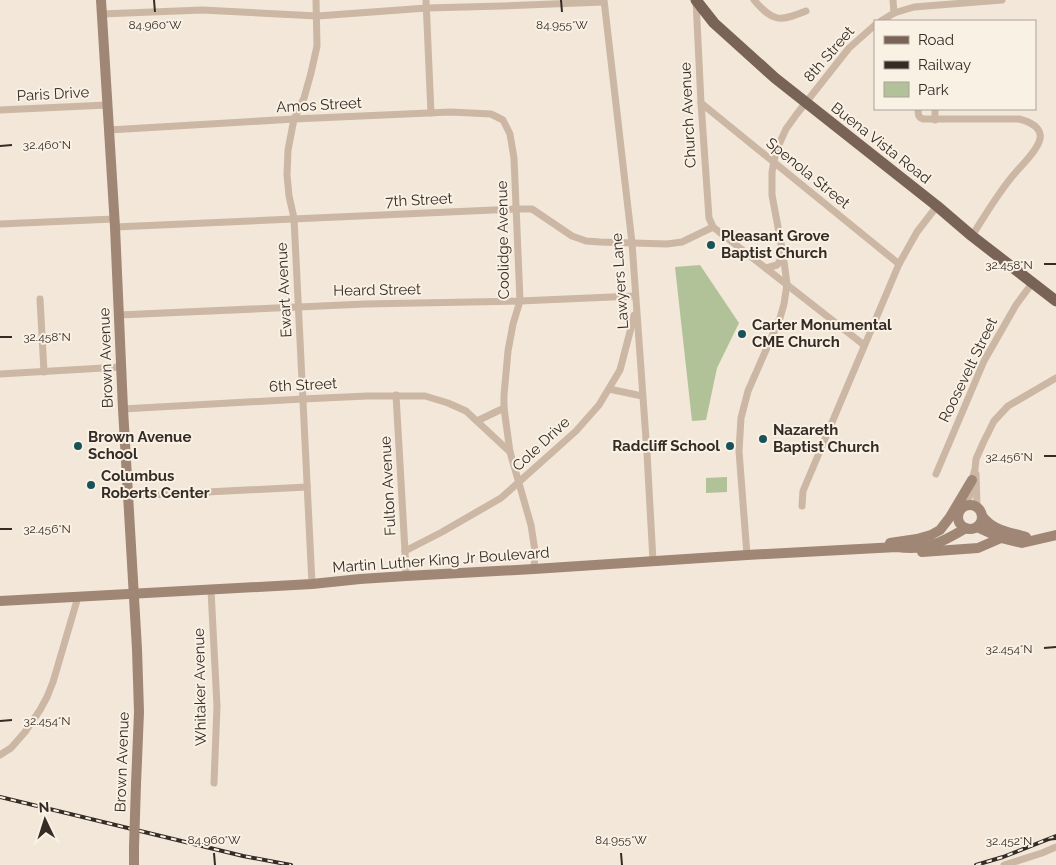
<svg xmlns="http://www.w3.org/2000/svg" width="1056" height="865" font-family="Raleway,sans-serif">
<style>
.green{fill:#b2c298}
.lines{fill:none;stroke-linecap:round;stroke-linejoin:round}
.street{stroke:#cbb7a4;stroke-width:7}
.secondary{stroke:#9f8675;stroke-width:10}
.primary{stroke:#796356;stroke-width:11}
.rail-casing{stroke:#362c26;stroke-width:4}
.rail{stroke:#faf1e5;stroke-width:2;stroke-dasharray:5.5;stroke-linecap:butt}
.secondary-bridge{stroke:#9f8675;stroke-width:10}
.ticks{fill:none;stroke:#362c26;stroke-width:2}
.poi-dot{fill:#1a5259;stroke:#faf1e5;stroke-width:2}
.labels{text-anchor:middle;stroke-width:4;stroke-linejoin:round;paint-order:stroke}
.street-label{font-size:15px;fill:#362c26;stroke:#faf1e5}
.poi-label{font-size:15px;font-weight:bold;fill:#362c26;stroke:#faf1e5;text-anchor:start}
.ticks-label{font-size:12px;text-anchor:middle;fill:#362c26;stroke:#faf1e5;stroke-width:4;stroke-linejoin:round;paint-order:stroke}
</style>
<rect width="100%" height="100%" fill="#f2e7d8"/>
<g class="green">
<polygon points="700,265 739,323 717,368 706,420 692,421 675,267"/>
<polygon points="727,477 727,492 706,493 706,478"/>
</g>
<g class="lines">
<g class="street">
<polyline points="426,0 431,113"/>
<polyline points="604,0 632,243 647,453 653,561"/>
<polyline points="696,0 701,103 709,218 713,227 864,345"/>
<path d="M754 0C773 22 779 22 806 11"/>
<polyline points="893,0 894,13"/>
<polyline points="102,14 202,10 317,16 427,8 502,6 603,2"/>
<polyline points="881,21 894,13 914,7 1002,0"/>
<polyline points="701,103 899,264"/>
<path d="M918 109C918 114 918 117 923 119H1019C1027 121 1038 125 1040 134 1043 145 1023 164 1016 172 999 191 986 214 972 236"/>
<polyline points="0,110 107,105"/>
<polyline points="935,120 935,109"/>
<polyline points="109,130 294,119 451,112 491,114 503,120 510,134 514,158 520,301 513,324 508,351 504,395 504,408 510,452 531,525 535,551 534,569"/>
<polyline points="0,224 114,219"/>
<polyline points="115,227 516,209 532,209 572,236 586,241 600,242 667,244 682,242 713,227"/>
<polyline points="766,268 777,265 783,256"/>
<polyline points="40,299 44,372"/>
<polyline points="119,315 365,304 520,301 635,296"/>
<polyline points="0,374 121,367"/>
<polyline points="609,389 642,396"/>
<polyline points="396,395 405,551 406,576"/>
<polyline points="123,409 303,399 367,396 425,396 448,403 466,411 510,452"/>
<polyline points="477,421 504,408"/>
<polyline points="936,474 984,361 1016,305 1033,282"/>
<polyline points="976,474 977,506"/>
<polyline points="128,496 307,487"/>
<polyline points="802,506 803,491 899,264 917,232 937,206"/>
<polyline points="965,506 970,495 972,480 975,469 976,459 984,441 994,421 1008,406 1056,378"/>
<polyline points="405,551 442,532 501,498 576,431 599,405 620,370 631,328 634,315"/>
<polyline points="747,555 739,451 741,418 748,391 780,318 784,304 787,284 783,254 772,195 772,172 776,151 786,129 796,115 849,48 875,25"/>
<polyline points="312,584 294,218 289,196 287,175 288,150 294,119 304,98 311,73 317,46 316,0"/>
<polyline points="211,590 217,706 214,783"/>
<polyline points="0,755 11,748 25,732 40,710 47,697 53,682 78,597"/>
<polyline points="1004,865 1042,853 1056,847"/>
</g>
<g class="secondary">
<polyline points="101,0 115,227 123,409 137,649 139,712 136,784"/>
<circle cx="970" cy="517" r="12"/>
<path d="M983 517C994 531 1010 532 1026 537"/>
<polyline points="977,527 1001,538 1022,543 1056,535"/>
<polyline points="890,543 917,539 931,535 940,530 950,517 972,480"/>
<polyline points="922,552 978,548 1001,538"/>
<path d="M0 601 312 584 360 579 406 576 534 569 747 555 897 547C926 551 941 543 966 528"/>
<polyline points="134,865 134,847"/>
</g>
<polyline class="primary" points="696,0 714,23 775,78 937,206 972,236 1056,301"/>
<g class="rail-casing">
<g id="rail">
<polyline points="0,797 243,856 291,865"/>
<polyline points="976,865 1003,857 1056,836"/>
</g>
</g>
<use href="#rail" class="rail"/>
<polyline class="secondary-bridge" points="134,847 136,784"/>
</g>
<path class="ticks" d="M154 0 155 12M561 0 562 12M0 146 12 145M1044 264H1056M0 337H12M1044 456H1056M0 529H12M1044 648 1056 647M0 721 12 720M1044 840 1056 839M214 853 215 865M621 853 622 865"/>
<g class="poi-dot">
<circle cx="711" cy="245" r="5"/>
<circle cx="742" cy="334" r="5"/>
<circle cx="763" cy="439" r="5"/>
<circle cx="78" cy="446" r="5"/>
<circle cx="730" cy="446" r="5"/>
<circle cx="91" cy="485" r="5"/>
</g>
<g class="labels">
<g class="street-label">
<text transform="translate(829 54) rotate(-49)" y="5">8th Street</text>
<text transform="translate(53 94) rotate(-3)" y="5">Paris Drive</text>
<text transform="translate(319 105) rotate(-3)" y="5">Amos Street</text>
<text transform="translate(688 115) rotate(-93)" y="5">Church Avenue</text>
<text transform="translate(881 143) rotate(38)" y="5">Buena Vista Road</text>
<text transform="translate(808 173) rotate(39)" y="5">Spenola Street</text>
<text transform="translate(419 200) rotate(-3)" y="5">7th Street</text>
<text transform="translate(503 240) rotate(-91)" y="5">Coolidge Avenue</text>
<text transform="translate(620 281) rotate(-94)" y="5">Lawyers Lane</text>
<text transform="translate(284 290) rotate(-93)" y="5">Ewart Avenue</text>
<text transform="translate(377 290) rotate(-1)" y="5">Heard Street</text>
<text transform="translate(106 358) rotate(-92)" y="5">Brown Avenue</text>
<text transform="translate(968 370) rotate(-64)" y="5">Roosevelt Street</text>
<text transform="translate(303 385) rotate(-3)" y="5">6th Street</text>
<text transform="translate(541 444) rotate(-43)" y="5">Cole Drive</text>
<text transform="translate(388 486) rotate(-93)" y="5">Fulton Avenue</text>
<text transform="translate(441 560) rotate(-4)" y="5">Martin Luther King Jr Boulevard</text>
<text transform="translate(200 687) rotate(-91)" y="5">Whitaker Avenue</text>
<text transform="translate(122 762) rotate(-88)" y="5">Brown Avenue</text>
</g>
<g class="poi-label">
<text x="721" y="241">Pleasant Grove<tspan x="721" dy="17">Baptist Church</tspan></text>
<text x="752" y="330">Carter Monumental<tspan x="752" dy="17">CME Church</tspan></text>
<text x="773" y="435">Nazareth<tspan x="773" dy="17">Baptist Church</tspan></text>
<text x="88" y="442">Brown Avenue<tspan x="88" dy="17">School</tspan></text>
<text x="720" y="451" text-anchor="end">Radcliff School</text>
<text x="101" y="481">Columbus<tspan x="101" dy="17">Roberts Center</tspan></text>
</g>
</g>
<g class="ticks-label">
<text x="155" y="29">84.960°W</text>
<text x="562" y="29">84.955°W</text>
<text x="47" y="149">32.460°N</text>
<text x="1009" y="269">32.458°N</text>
<text x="47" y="341">32.458°N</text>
<text x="1009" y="461">32.456°N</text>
<text x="47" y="533">32.456°N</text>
<text x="1009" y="653">32.454°N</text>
<text x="47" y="725">32.454°N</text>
<text x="214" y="844">84.960°W</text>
<text x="621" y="844">84.955°W</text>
<text x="1009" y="845">32.452°N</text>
</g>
<rect x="874" y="20" width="162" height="90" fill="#faf1e5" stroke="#aca299"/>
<rect x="884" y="36" width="25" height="8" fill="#796356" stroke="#aca299"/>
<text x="918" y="45" font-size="15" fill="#362c26">Road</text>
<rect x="884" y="61" width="25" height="8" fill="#362c26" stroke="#aca299"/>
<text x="918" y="70" font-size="15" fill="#362c26">Railway</text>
<rect x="884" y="82" width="25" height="15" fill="#b2c298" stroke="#aca299"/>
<text x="918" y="95" font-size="15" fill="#362c26">Park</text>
<g transform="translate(45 820) rotate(356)" stroke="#faf1e5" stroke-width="4" paint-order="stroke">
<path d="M0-4L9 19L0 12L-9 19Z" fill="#362c26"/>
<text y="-8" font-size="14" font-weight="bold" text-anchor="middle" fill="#362c26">N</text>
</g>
</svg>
